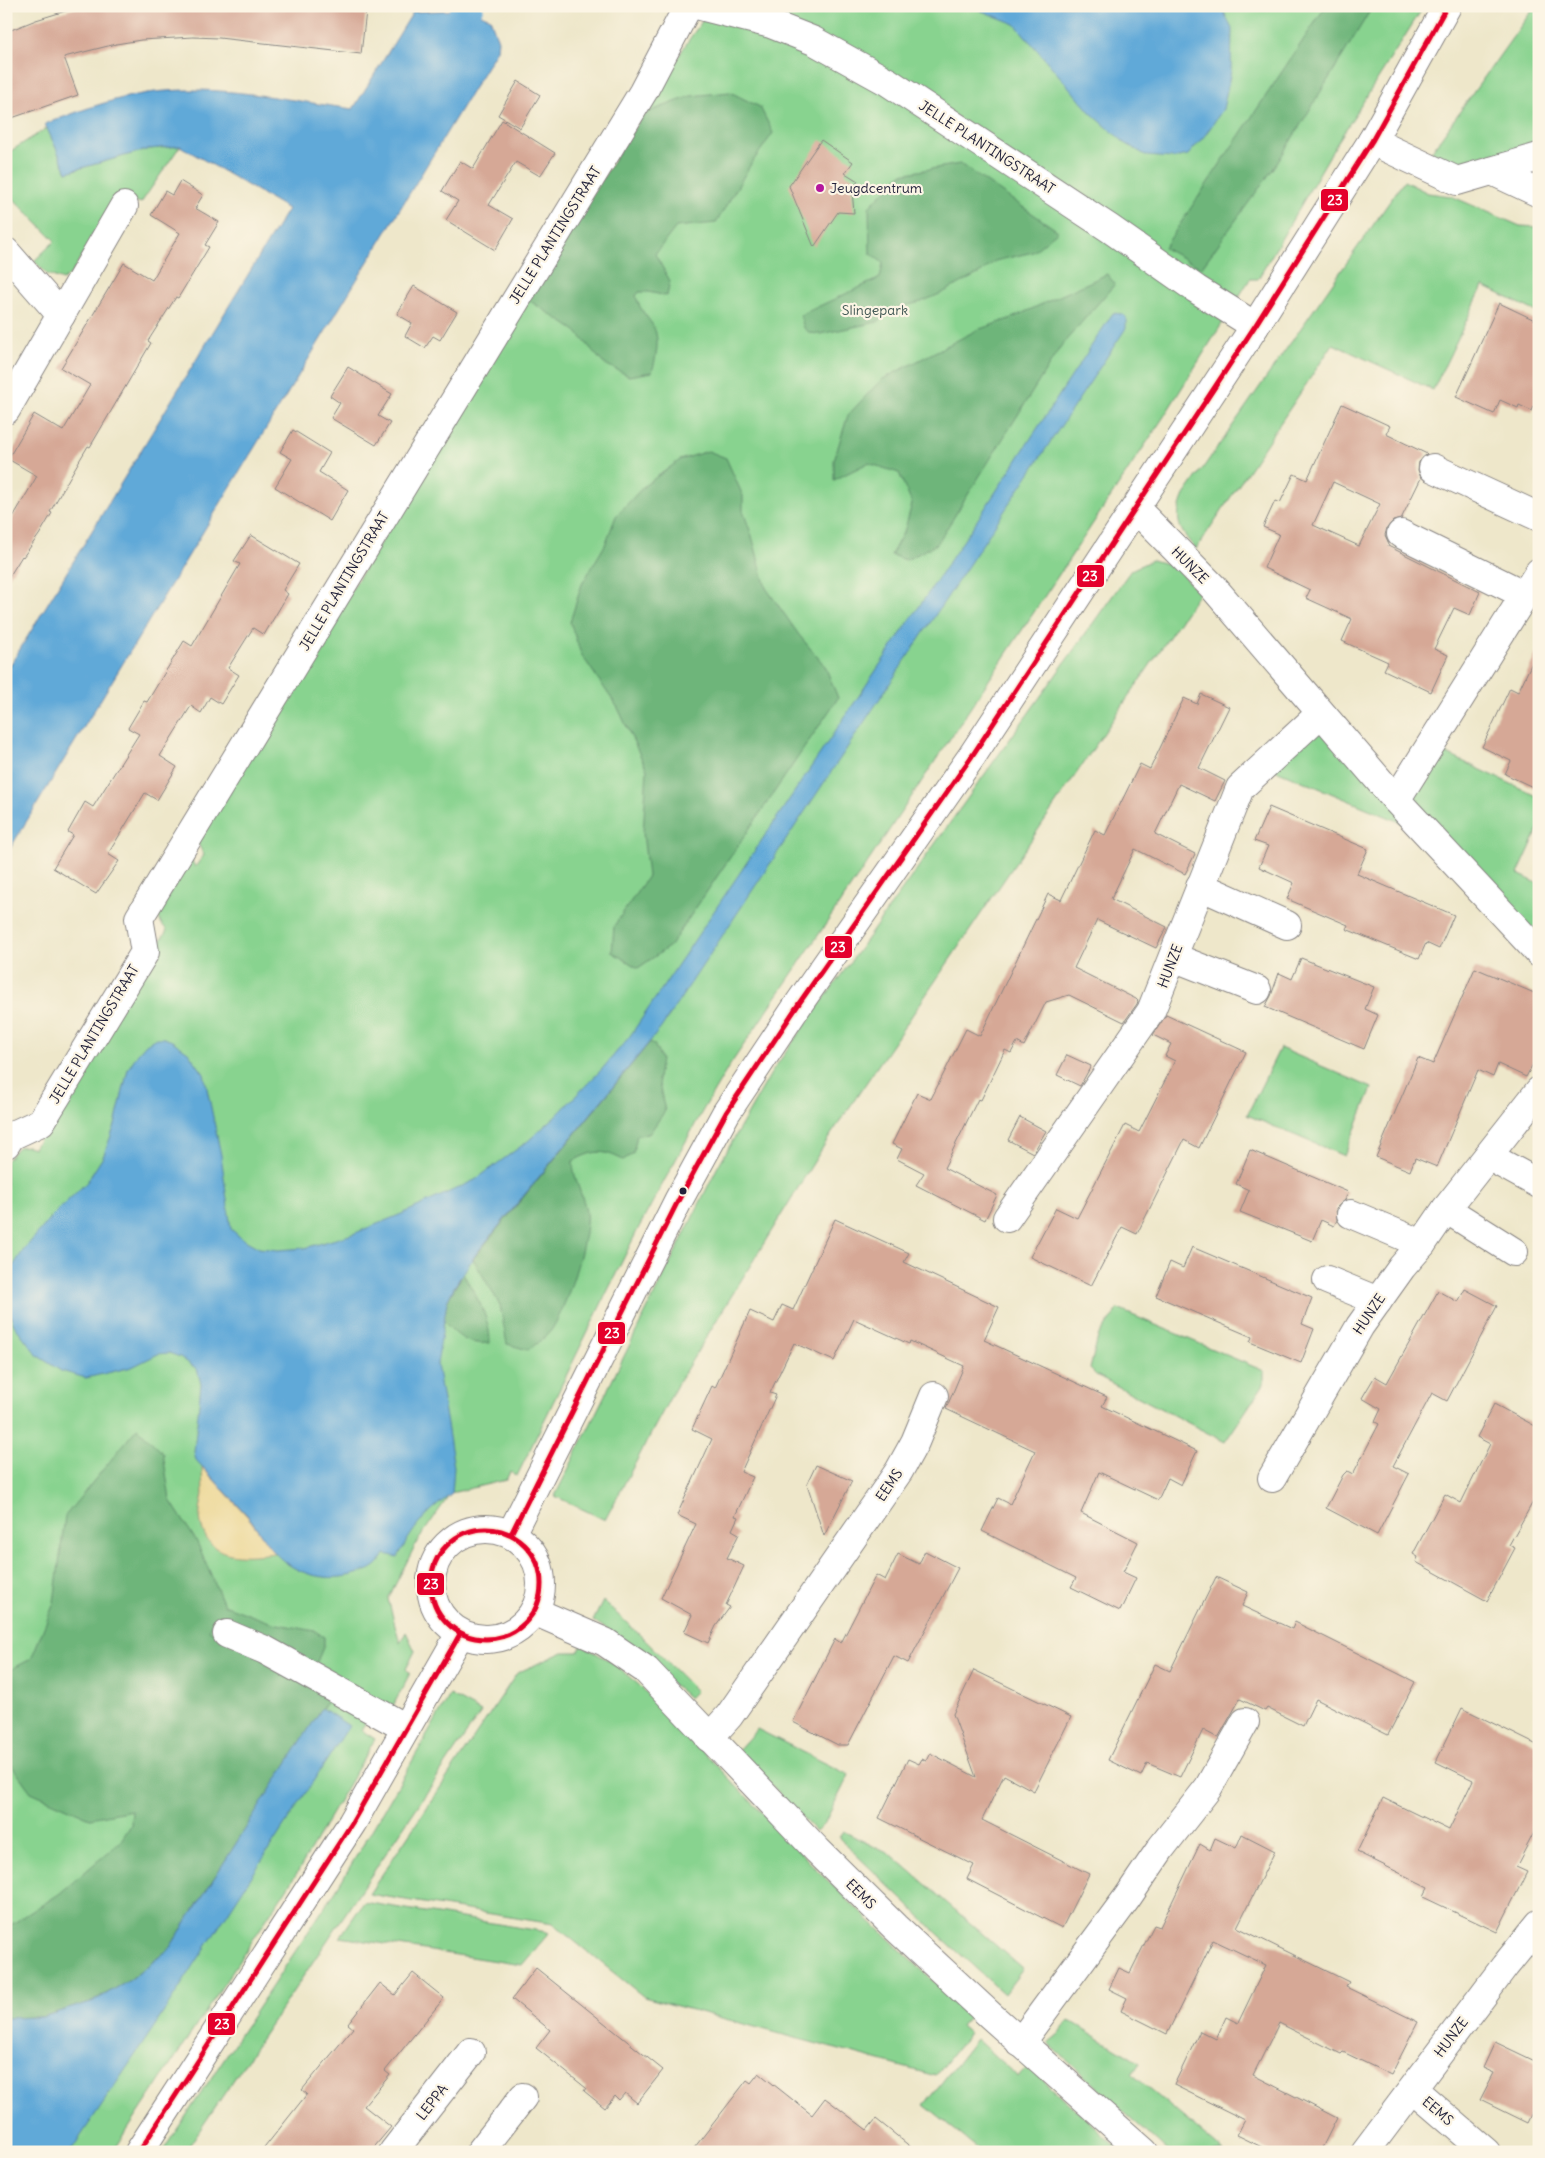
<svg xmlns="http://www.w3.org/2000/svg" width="1545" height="2158" font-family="Delius,sans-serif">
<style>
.green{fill:#88d38f;stroke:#557a65}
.forest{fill:#6eb57a;stroke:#486c5a}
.sand{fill:#eeda9e;stroke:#887e6c}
.water{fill:#61a9d8;stroke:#42668a}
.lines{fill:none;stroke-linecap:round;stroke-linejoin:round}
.canal{stroke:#61a9d8;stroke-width:31}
.building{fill:#d6a896;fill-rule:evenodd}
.minor-casing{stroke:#888482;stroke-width:30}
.minor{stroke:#fff;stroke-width:28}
.bus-1-casing{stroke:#fcf5e5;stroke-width:9}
.bus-1{stroke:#e4002b;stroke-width:5}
.poi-dot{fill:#b5179e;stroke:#fcf5e5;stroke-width:2}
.bus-dot{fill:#22223b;stroke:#fcf5e5;stroke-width:2}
.labels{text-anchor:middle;stroke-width:4.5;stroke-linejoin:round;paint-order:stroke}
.street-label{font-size:14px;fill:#22223b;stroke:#fcf5e5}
.poi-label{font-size:14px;fill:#22223b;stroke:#fcf5e5;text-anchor:start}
.park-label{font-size:14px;fill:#415754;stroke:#fcf5e5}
.line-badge{stroke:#fcf5e5;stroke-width:2}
.badge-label{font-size:14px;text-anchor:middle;font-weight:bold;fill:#fff}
</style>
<rect width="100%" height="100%" fill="#fcf5e5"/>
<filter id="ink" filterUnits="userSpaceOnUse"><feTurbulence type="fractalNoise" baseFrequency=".02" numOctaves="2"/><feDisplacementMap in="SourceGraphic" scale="10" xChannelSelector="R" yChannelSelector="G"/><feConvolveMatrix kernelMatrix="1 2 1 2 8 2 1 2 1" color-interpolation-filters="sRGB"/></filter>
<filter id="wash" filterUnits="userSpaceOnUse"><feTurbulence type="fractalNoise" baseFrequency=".0096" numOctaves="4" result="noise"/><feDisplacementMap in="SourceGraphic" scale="20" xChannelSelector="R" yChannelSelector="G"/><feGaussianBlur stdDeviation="1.12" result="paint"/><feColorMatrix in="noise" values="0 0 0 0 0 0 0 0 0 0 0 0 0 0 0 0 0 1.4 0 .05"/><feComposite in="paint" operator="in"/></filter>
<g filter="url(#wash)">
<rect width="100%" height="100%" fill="#eee7ca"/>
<g class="green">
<path d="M713 6H1424L1337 143 1258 279H1250L1163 418 870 859 728 1068 703 1110 638 1229 518 1474 517 1476 510 1472 506 1480 451 1493 417 1542 388 1599 400 1643 406 1632 415 1651 406 1669 410 1673 392 1708 377 1704 361 1730 375 1739 297 1873 113 2152H6V1161L18 1147 27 1146 34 1148 167 930C161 924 158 920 159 910L191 859 195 867 204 855 197 842 643 114 688 41Z"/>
<polygon points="1535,6 1539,6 1539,144 1498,159 1454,167 1431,152"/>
<polygon points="47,128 67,172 149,149 180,146 141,203 117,195 71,274 63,280 47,274 34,261 55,241 6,191 6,154"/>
<path d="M1404 181 1428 193 1451 196 1520 226 1539 227V313L1483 286 1433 390 1333 344 1196 549C1179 530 1173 520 1184 495Z"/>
<polygon points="1152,560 1174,566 1199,593 828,1139 678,1383 605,1520 555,1496 717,1168 773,1070 1131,570"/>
<polygon points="1320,714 1396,799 1430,746 1539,797 1539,828 1518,874 1539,884 1539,945 1426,833 1264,765"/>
<polygon points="1280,1048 1372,1088 1344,1156 1247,1115"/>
<polygon points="1118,1309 1264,1371 1264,1384 1225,1442 1096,1375 1090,1369 1098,1337"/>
<polygon points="603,1601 640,1635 696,1691 689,1698 606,1628 593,1621"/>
<polygon points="582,1645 613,1663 639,1685 822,1875 970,2016 961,2026 969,2033 936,2076 644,1997 553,1924 369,1894 517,1673 563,1652 578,1652"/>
<polygon points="450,1695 481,1712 185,2152 162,2152 336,1890 391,1798"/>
<polygon points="757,1729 849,1775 824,1824 816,1832 738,1750"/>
<polygon points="843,1831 893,1856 1023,1969 1004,1994 937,1933 839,1838"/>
<polygon points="364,1902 547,1932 549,1933 522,1965 340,1937"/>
<polygon points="1069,2020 1140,2063 1132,2074 1224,2152 1168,2152 1048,2043 1059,2034"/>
<polygon points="976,2039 1018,2077 1028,2067 1123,2152 982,2152 924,2105"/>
</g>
<g class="forest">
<polygon points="1326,6 1373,6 1276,165 1201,268 1164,248"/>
<path d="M730 92 760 107 773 133 751 164 716 223 676 227 655 254 670 281 667 296 648 292H639L636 296C639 308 645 314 652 324 661 338 656 357 652 372L629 376 603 363 576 331 527 299 643 114 691 96Z"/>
<polygon points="960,164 1058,231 1033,252 995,261 982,272 942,293 921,302 900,307 877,322 820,334 810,333 804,328 800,315 880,278 883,263 870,253 869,207 901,174"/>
<polygon points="1107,274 1115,284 1061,346 937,544 906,560 891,555 905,529 912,504 899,473 868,463 834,480 834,460 848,415 881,380 977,330 1012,318"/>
<polygon points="708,451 726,458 743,496 743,511 752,536 766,588 799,635 825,666 838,698 670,946 638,968 612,952 614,926 648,876 643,833 647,770 618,708 581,654 570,622 582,584 605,545 616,516 644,486 680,460"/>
<path d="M650 1042 654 1044 661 1059 658 1079 665 1111 649 1134 637 1135 633 1154 623 1160C602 1149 594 1150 573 1161 573 1179 583 1194 586 1212 590 1235 564 1316 549 1333 543 1339 535 1345 528 1350L507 1344 500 1305 473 1259Z"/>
<path d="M463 1274C476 1295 490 1317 490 1343 466 1345 459 1337 443 1321L447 1301Z"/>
<polygon points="137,1428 163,1453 170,1500 197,1542 224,1605 272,1623 315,1631 324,1637 324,1645 314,1669 233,1626 213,1619 209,1630 331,1695 169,1949 130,1980 94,2001 42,2017 6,2018 6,1928 59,1894 120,1842 131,1825 132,1810 90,1818 31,1792 6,1758 6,1672 31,1659 54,1603 65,1516"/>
</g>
<path class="sand" d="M202 1467 248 1517 275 1553C241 1557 205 1561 200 1517 199 1510 202 1502 203 1494 203 1485 202 1476 202 1467Z"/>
<g class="water">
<polygon points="969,6 1221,6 1232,29 1231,71 1223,109 1206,134 1188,155 1173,158 1147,156 1125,143 1091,113 1015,24"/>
<path d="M458 10 479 13 490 18 498 40 497 50 6 855V672L288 209 180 146 149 149 67 172 45 124C84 109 124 94 166 91 228 86 292 101 353 109L413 12Z"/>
<path d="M1113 313 1122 314 1126 317V328L661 1028 476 1254 454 1287 447 1302 437 1364 454 1467 452 1494C425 1513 413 1528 398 1557L385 1554C377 1569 368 1571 352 1575 325 1582 294 1574 275 1553 264 1542 258 1528 248 1516 231 1497 213 1479 196 1460L194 1452 201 1384 197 1369 180 1357 169 1353 158 1354 132 1367 86 1378 61 1371 38 1356 14 1325 7 1304V1275L25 1248 55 1213 87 1182 103 1157 115 1125 128 1069 138 1053 146 1044 156 1038H164L172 1041 188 1052 204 1074 221 1155 231 1229 241 1238 259 1248 278 1250 305 1248 353 1234 404 1213 475 1180 528 1141 555 1117 603 1068 630 1036 976 522Z"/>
<polygon points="322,1708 349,1726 154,2027 70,2152 6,2152 6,2018 42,2017 94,2001 130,1980 169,1949"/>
</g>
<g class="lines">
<polyline class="canal" points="448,48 468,6"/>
</g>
<g id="blocks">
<g class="building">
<polygon points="82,6 328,6 366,11 361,54 219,38 193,37 141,40 116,44 64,57 78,95 6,120 6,32 36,20"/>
<polygon points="518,81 540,95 520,128 498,115"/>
<polygon points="502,120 555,153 540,176 516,162 502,184 489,205 513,219 495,250 446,220 458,201 442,191 460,161 473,169"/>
<polygon points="821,140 853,162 845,173 858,181 852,190 854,213 838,212 814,247 789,186"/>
<polygon points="180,181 203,195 195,208 219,222 205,245 209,247 178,298 176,297 148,341 151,343 90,447 88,446 75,468 50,512 52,513 39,535 23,557 22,556 6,582 6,529 37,476 8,459 34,414 63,431 90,385 61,368 124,263 152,280 180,233 151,215 165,191 172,195"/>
<polygon points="414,286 457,312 440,340 433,336 425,348 405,336 412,323 397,314"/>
<polygon points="1499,303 1539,322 1539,395 1532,411 1519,405 1518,408 1500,400 1494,414 1456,397"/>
<polygon points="348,367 392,394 378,416 390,423 376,445 331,418 340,403 330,396"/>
<path d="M1342 404 1390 426 1386 434 1427 454 1419 462 1418 470 1421 478 1401 519 1393 521 1387 528 1385 535 1389 544 1388 546 1480 592 1470 615 1454 608 1434 649 1448 655 1431 692 1384 670 1388 662 1342 641 1352 619 1306 598 1310 590 1264 568 1279 534 1263 527 1275 501 1280 503 1294 474 1307 480ZM1333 482 1380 504 1359 546 1313 525Z"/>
<polygon points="293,430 330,453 319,472 348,490 330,521 275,487 292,459 280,452"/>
<polygon points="251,535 299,564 283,590 288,594 264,635 253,628 228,668 239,675 221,704 210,697 201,713 191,706 160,756 177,767 157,800 145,793 108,854 119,861 96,894 53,868 73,835 68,832 85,802 93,807 139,734 128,728 144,701 147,702 184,641 192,646 240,564 234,561"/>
<polygon points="1539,648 1539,790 1505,774 1511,761 1482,747 1510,688 1518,692"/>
<polygon points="1201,694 1229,707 1199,768 1225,781 1215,801 1179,784 1155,834 1195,854 1185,874 1135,849 1111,899 1167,927 1156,948 1097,920 1074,968 1136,999 1138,1001 1137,1004 1124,1022 1069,995 1046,1002 1024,1046 1017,1042 1011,1053 1005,1050 981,1100 978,1099 944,1168 997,1195 985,1220 916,1185 924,1173 897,1159 902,1149 892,1144 917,1093 931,1099 966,1029 980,1036 1048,894 1061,900 1095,830 1105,835 1140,764 1150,769 1184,698 1197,704"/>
<polygon points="1269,807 1368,849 1357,874 1454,915 1439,949 1426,943 1419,959 1346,929 1348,925 1287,899 1294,883 1259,867 1268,846 1254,841"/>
<polygon points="1301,958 1374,987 1365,1009 1378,1015 1364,1049 1265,1007 1271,996 1279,973 1292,979"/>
<polygon points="1475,968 1539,995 1539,1053 1526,1077 1498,1064 1493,1077 1478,1070 1437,1167 1415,1158 1410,1171 1376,1157 1418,1058 1433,1064"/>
<polygon points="1166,1015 1246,1052 1199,1148 1184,1140 1137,1234 1122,1227 1091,1286 1030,1257 1056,1208 1077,1218 1125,1125 1139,1132 1175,1061 1165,1056 1171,1044 1153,1035"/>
<polygon points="1067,1055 1091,1066 1080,1086 1057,1075"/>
<polygon points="1020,1117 1046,1131 1033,1153 1008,1140"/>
<polygon points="1250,1150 1348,1192 1345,1200 1336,1208 1337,1220 1334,1226 1321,1220 1312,1241 1240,1212 1249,1190 1236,1184"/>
<polygon points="835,1219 909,1253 904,1262 999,1307 984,1340 1107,1397 1102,1406 1197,1451 1181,1485 1168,1478 1158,1500 1099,1472 1081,1513 1138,1542 1123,1572 1136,1578 1120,1611 1071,1587 1076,1578 982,1531 998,1498 1010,1504 1035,1451 946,1409 964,1366 910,1341 909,1344 854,1319 834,1361 794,1343 770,1393 776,1395 741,1472 753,1477 735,1516 738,1517 732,1530 739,1534 727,1558 744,1566 726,1605 730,1607 716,1626 708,1643 684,1632 692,1615 661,1598 696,1524 677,1515 712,1439 692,1429 712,1386 715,1388 750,1311 774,1322 782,1305 793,1310"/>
<polygon points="1192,1247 1312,1298 1302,1324 1314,1329 1301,1363 1250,1342 1252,1337 1156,1296 1170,1262 1183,1268"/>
<polygon points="1465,1289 1497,1306 1447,1401 1432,1393 1393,1466 1409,1474 1377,1535 1326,1508 1343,1475 1347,1471 1353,1474 1379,1424 1375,1422 1381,1409 1362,1398 1375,1376 1387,1383 1438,1291 1458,1302"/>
<polygon points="1494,1404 1539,1428 1539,1491 1509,1545 1515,1548 1487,1601 1416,1562 1418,1557 1413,1554 1445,1494 1461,1503 1490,1444 1477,1437"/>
<polygon points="816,1465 852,1481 824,1536 807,1484"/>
<polygon points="925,1551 958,1568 908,1663 894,1656 848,1745 838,1745 793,1722 835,1639 841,1643 876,1575 885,1580 898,1554 919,1564"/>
<polygon points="1216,1577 1248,1592 1242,1606 1292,1629 1295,1622 1415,1682 1388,1735 1316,1699 1303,1726 1267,1708 1265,1711 1240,1699 1218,1738 1203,1730 1180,1777 1147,1763 1141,1776 1108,1760 1155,1664 1170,1671"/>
<polygon points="974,1670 1071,1717 1034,1791 1004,1775 982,1820 1089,1874 1062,1928 967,1879 974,1865 879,1818 908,1759 919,1764 922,1759 926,1761 930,1753 976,1777 953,1714"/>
<polygon points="1462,1708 1539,1746 1539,1823 1516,1867 1527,1872 1497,1932 1423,1897 1428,1887 1357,1852 1383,1798 1449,1830 1473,1780 1436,1762"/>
<polygon points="1242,1834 1275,1851 1237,1927 1349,1982 1346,1987 1418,2022 1391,2075 1343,2052 1341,2054 1279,2023 1253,2075 1337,2118 1320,2152 1272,2152 1237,2135 1245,2120 1174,2085 1200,2031 1216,2039 1226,2017 1238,2023 1266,1965 1213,1940 1167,2034 1121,2011 1127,1998 1109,1989 1119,1968 1130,1973 1154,1925 1160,1927 1200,1844 1210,1850 1215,1838 1236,1848"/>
<polygon points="536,1968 663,2070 637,2103 625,2093 619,2100 615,2096 605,2108 584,2091 586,2088 536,2048 550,2030 512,1999"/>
<polygon points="413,1973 444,1998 385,2071 390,2075 364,2106 391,2127 370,2152 261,2152 307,2094 302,2090 353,2028 348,2024 380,1983 395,1995"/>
<polygon points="1495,2042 1539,2063 1539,2098 1527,2123 1480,2100 1494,2073 1483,2068"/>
<polygon points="759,2073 812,2115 825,2098 867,2130 876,2119 917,2152 691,2152 747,2080 751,2083"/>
</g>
</g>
</g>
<g filter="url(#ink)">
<use href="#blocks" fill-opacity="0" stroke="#888482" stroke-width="1"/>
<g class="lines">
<g class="minor-casing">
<g id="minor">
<polyline points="700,6 771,24 814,41 888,82 1109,228 1196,289 1255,326"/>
<polyline points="1372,141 1457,181 1539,157"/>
<polyline points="1492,171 1539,193"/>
<polyline points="6,252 61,315"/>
<polyline points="6,410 124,206"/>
<polyline points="1433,468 1539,517"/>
<polyline points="1136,509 1213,587 1396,800 1539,953"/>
<polyline points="1401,534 1525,595"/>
<polyline points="1396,800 1539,572"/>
<polyline points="1200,886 1287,925"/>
<polyline points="1173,957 1257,990"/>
<polyline points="6,1144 11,1136 41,1122 145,952 139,918 643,92 688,6"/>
<polyline points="1488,1156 1539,1184"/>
<polyline points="1446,1209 1514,1252"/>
<polyline points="1351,1214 1422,1244"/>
<polyline points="1007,1218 1151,1011 1240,788 1320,714"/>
<polyline points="1327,1280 1378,1301"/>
<polyline points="1272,1478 1360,1326 1402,1267 1422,1244 1446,1209 1539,1091"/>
<circle cx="486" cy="1584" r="55"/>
<polyline points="511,1534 678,1201 726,1113 800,1002 972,756 1255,326 1372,141 1447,6"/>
<polyline points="536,1612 605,1642 646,1670 818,1851 895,1927 990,2015 1144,2152"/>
<polyline points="227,1634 265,1650 406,1728"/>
<polyline points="709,1738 729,1716 899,1471 915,1442 934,1396"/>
<polyline points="1020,2043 1127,1898 1161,1848 1208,1788 1245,1722"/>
<polyline points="1413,2089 1486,2152"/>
<polyline points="139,2152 352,1823 460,1634"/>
<polyline points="393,2152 471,2052"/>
<polyline points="480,2152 523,2097"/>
<polyline points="1365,2152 1505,1966 1539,1924"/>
</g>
</g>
<use href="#minor" class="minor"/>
<g class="bus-1-casing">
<g id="bus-1">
<circle cx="486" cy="1584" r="55"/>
<polyline points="511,1534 678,1201 726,1113 800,1002 972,756 1255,326 1372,141 1447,6"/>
<polyline points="139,2152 352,1823 460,1634"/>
</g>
</g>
<use href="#bus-1" class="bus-1"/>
</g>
</g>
<circle class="poi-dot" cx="820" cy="188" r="5"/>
<circle class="bus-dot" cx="683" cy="1191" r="4.5"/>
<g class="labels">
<g class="street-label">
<text transform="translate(987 147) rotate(33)" y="5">JELLE PLANTINGSTRAAT</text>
<text transform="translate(555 235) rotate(-58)" y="5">JELLE PLANTINGSTRAAT</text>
<text transform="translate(1190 565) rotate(45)" y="5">HUNZE</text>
<text transform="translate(344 581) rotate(-59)" y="5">JELLE PLANTINGSTRAAT</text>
<text transform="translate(1170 966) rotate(-69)" y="5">HUNZE</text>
<text transform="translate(94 1034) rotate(-59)" y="5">JELLE PLANTINGSTRAAT</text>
<text transform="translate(1369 1314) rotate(-56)" y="5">HUNZE</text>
<text transform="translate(889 1485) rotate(-56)" y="5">EEMS</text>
<text transform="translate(861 1894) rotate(45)" y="5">EEMS</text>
<text transform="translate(1451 2037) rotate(-53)" y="5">HUNZE</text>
<text transform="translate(432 2102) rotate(-52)" y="5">LEPPA</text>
<text transform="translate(1438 2111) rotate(41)" y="5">EEMS</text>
</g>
<g class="poi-label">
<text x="830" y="193">Jeugdcentrum</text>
</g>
<g class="park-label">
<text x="875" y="315">Slingepark</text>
</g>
</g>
<g class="line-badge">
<rect x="1320" y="188" width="29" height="24" rx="5" fill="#e4002b"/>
<rect x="1076" y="564" width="29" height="24" rx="5" fill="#e4002b"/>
<rect x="824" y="935" width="29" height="24" rx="5" fill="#e4002b"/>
<rect x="597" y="1321" width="29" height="24" rx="5" fill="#e4002b"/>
<rect x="416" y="1572" width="29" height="24" rx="5" fill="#e4002b"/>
<rect x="207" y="2012" width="29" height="24" rx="5" fill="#e4002b"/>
</g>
<g class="badge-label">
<text x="1335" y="205">23</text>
<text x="1090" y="581">23</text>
<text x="838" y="952">23</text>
<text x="612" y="1338">23</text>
<text x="431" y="1589">23</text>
<text x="222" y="2029">23</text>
</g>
<rect width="1545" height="2158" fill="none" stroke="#fcf5e5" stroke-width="25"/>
</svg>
